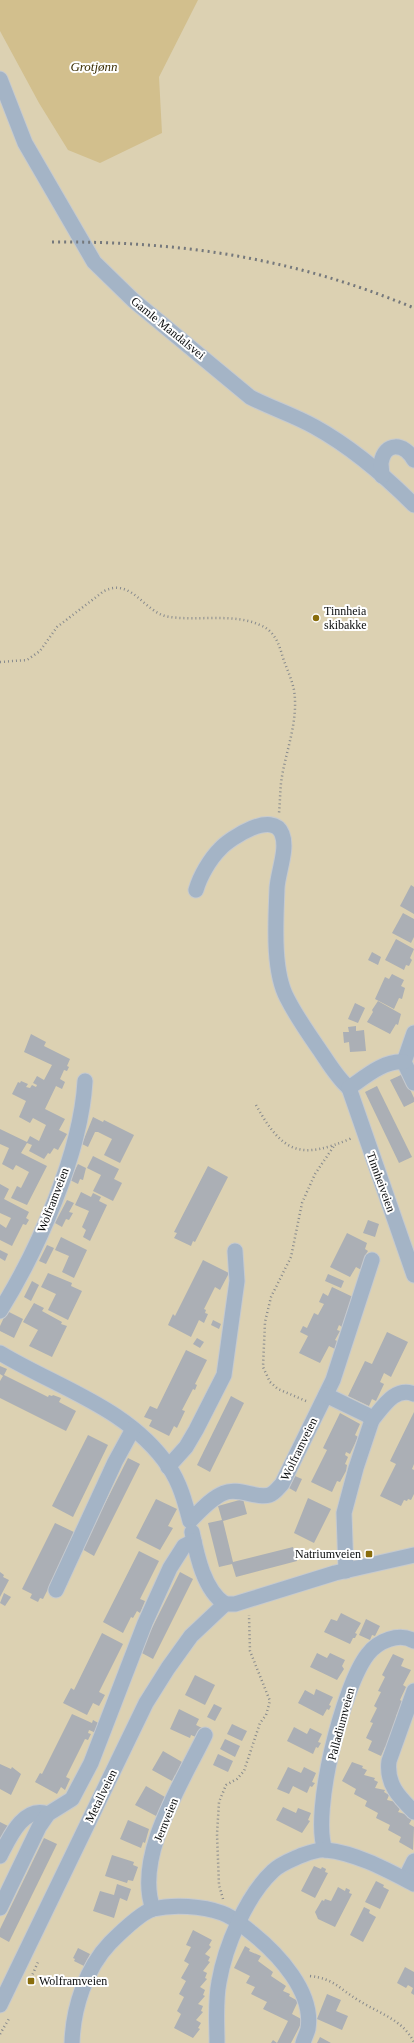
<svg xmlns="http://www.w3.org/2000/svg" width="414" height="2043" font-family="Georgia,serif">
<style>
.green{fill:#dcd1b2}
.water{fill:#d2bf8d}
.building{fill:#abafb5}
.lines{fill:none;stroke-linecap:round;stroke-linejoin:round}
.minor-casing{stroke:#c6cacf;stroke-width:17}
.path{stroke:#878a8d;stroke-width:2.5;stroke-dasharray:1 3;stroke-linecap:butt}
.minor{stroke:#a4b4c6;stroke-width:15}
.rail{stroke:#75787c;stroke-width:3;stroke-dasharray:2 4;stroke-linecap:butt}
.poi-dot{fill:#896d0c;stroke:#fff;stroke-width:1.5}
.labels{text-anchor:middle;stroke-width:4;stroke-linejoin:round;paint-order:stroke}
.street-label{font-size:12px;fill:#0a0c0d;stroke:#fff}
.poi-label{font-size:12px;fill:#0a0c0d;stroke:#fff;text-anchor:start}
.water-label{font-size:13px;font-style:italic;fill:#3c2f04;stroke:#fff}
</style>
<rect width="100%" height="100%" fill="#eaeef4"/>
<rect class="green" x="0" y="0" width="414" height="2043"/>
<polygon class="water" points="0,0 198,0 159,77 162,133 100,163 68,150 39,103 0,31"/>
<g class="building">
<polygon points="411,885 414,887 414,914 400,906"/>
<polygon points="403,913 414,919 414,937 411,943 392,933"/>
<polygon points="396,939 414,949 410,958 412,960 409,966 406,965 404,970 385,960"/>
<polygon points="372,952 381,957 378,965 368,960"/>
<polygon points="392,974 404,980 401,986 405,988 402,999 399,998 394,1009 375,999 385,977 389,979"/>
<polygon points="378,1001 401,1014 398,1025 396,1024 390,1034 367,1022 373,1012 372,1010"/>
<polygon points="355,1003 365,1008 358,1023 348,1019"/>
<polygon points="356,1026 356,1031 364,1030 366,1051 350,1052 349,1042 344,1043 343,1032 349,1032 348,1027"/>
<polygon points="31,1034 46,1042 44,1046 70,1059 67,1066 69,1067 67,1071 64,1070 60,1079 65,1082 62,1089 56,1086 45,1109 65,1119 59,1130 67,1134 58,1150 54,1148 50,1154 48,1153 44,1159 29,1151 32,1145 27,1143 21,1153 47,1166 27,1205 11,1198 17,1186 21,1188 29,1172 16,1165 13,1170 2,1164 9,1148 0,1144 0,1129 27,1142 30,1136 39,1141 46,1125 33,1118 30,1123 19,1117 26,1101 12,1094 18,1082 20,1083 21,1081 28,1084 26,1087 30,1088 32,1085 36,1087 37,1085 33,1083 37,1076 44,1080 52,1065 24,1052"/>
<polygon points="403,1074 414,1098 414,1102 404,1107 390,1080"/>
<polygon points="377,1086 412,1157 399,1163 365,1092"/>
<polygon points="93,1117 103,1122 104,1120 134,1135 120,1163 104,1155 112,1139 98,1132 95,1132 88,1147 82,1144"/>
<polygon points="93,1156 119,1169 114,1179 122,1183 113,1201 93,1191 101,1175 87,1168"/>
<polygon points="78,1164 86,1168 83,1180 80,1179 78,1184 70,1180"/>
<polygon points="208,1166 228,1177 195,1242 193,1241 191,1246 174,1238 177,1233 174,1232"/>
<polygon points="0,1184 9,1189 4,1199 29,1212 26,1218 29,1220 26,1225 23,1224 12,1246 0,1240 0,1224 6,1228 11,1218 0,1213"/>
<polygon points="81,1192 91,1197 93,1193 101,1197 99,1201 107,1205 90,1241 83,1237 86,1230 82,1227 89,1211 75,1205"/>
<polygon points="67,1200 74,1203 69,1212 73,1213 69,1220 66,1219 62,1227 55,1223"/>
<polygon points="368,1220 379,1224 375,1237 363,1233"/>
<polygon points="347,1233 367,1243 365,1249 368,1251 366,1254 372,1257 363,1271 356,1267 350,1277 330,1267"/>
<polygon points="61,1237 87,1250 74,1278 62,1272 69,1256 55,1250"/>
<polygon points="47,1245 54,1248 46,1264 39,1261"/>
<polygon points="0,1250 8,1254 5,1261 0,1258"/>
<polygon points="203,1260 229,1273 220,1290 215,1287 204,1309 206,1310 205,1313 208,1314 204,1323 199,1320 191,1337 168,1325 173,1314 175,1316"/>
<polygon points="48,1273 72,1283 71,1286 82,1291 68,1320 48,1310 56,1294 41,1287"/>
<polygon points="328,1274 344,1281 341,1288 325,1281"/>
<polygon points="32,1281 39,1285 31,1301 24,1297"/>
<polygon points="332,1287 353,1297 350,1303 353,1305 342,1327 339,1325 337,1330 340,1331 335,1340 339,1342 335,1349 329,1346 320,1363 299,1353 308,1336 300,1332 303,1326 307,1328 314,1313 318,1315 324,1304 319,1302 323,1293 328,1296"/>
<polygon points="34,1303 44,1308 42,1311 62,1322 61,1324 67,1326 52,1357 29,1346 38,1330 23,1322"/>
<polygon points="7,1311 23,1319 14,1338 0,1331 0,1326"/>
<polygon points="213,1320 221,1324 219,1329 211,1325"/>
<polygon points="387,1332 408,1342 391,1377 384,1373 380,1382 384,1384 376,1401 372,1399 369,1406 348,1396 365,1361 372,1364"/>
<polygon points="197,1338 204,1342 200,1348 193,1344"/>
<polygon points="186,1350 207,1360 195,1384 197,1385 195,1390 193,1389 182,1410 185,1411 177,1428 174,1426 169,1436 149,1426 152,1420 144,1417 150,1406 157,1409"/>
<polygon points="0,1366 7,1369 4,1375 48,1397 49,1395 52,1396 53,1395 61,1398 59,1402 76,1411 66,1431 0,1398 0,1381 3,1376 0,1374"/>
<polygon points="231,1396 244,1403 210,1472 197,1465"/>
<polygon points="414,1412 414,1464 412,1469 414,1470 414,1494 411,1500 408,1499 407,1501 404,1500 401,1506 380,1496 396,1464 390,1461"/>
<polygon points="340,1413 360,1424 355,1435 358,1437 350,1454 346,1452 345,1455 348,1457 345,1464 347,1465 346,1471 340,1482 337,1481 332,1492 311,1482 327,1450 323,1448"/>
<polygon points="88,1435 108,1445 73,1517 52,1506"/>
<polygon points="128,1458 140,1464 94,1556 82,1549"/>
<polygon points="295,1476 302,1479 296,1492 289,1488"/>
<polygon points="308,1498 331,1509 314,1543 294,1533"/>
<polygon points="156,1499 177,1509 168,1526 173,1528 160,1550 136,1538"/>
<polygon points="243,1499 247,1514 223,1521 233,1562 293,1547 297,1561 236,1577 232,1564 219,1567 208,1523 222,1520 218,1506"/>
<polygon points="55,1523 76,1533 43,1599 40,1598 38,1602 30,1598 32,1594 22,1589"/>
<polygon points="139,1551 159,1561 140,1599 145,1601 140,1613 137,1611 133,1618 131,1617 123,1633 103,1622"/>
<polygon points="0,1572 4,1575 3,1577 9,1580 0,1597"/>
<polygon points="180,1572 193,1579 153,1659 140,1652"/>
<polygon points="4,1593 11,1597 5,1606 0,1603"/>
<polygon points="341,1613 361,1623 355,1633 357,1634 355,1638 353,1638 350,1644 324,1632 331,1619 337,1621"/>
<polygon points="366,1619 380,1626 375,1636 372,1635 370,1640 359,1635"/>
<polygon points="102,1633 123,1644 99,1692 105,1695 99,1706 93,1703 87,1715 63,1703 71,1688 74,1690"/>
<polygon points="317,1653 327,1658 330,1653 345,1660 342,1666 344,1669 337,1680 310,1667"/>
<polygon points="393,1654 404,1659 401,1666 411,1670 403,1685 406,1687 400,1700 403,1702 396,1716 399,1718 388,1748 385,1747 381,1756 368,1750 372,1741 366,1738 373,1723 370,1722 377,1708 374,1706 381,1692 378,1691 385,1677 382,1675"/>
<polygon points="195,1675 215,1685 205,1705 185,1695"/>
<polygon points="316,1689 333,1697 329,1705 331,1706 329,1710 327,1709 323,1716 298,1703 305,1690 314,1695"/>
<polygon points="214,1704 222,1708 215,1721 207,1717"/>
<polygon points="179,1709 199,1719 196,1725 202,1728 198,1738 191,1735 190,1738 170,1729"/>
<polygon points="72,1714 92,1723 93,1720 100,1724 96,1733 89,1730 88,1733 91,1734 88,1740 85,1739 66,1777 70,1779 65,1790 61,1787 57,1794 35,1782 40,1773 42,1774"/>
<polygon points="232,1724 247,1731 242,1741 227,1734"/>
<polygon points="294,1727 307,1734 310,1728 322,1734 318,1742 321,1743 318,1748 316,1747 313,1754 287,1741"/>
<polygon points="225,1739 240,1746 235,1757 220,1749"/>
<polygon points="163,1751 182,1762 179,1768 182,1769 177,1777 175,1775 172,1781 152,1770"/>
<polygon points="218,1754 233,1761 228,1772 213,1765"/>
<polygon points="352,1762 363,1766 362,1768 367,1770 364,1775 375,1778 374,1780 378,1782 375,1788 385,1790 384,1792 389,1795 387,1800 396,1802 395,1804 401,1807 398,1812 408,1815 407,1817 412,1819 409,1824 414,1827 413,1850 399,1842 401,1837 388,1830 390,1825 376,1818 378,1813 365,1806 367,1801 354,1794 356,1789 342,1781"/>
<polygon points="0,1764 11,1769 12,1767 21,1774 11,1795 0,1789"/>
<polygon points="288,1767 301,1773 304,1767 316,1773 312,1782 315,1783 312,1787 310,1786 307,1793 293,1786 289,1794 277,1789"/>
<polygon points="146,1786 165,1797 162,1803 165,1805 158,1817 135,1805"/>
<polygon points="283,1807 296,1813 298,1808 311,1813 308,1820 310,1821 302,1833 276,1820"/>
<polygon points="128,1820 149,1829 145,1843 143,1842 141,1848 120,1839"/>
<polygon points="0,1822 8,1826 0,1842"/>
<polygon points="44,1838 57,1844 9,1942 0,1937 0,1929"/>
<polygon points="112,1855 134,1862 133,1865 138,1867 133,1881 128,1880 127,1883 105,1876"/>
<polygon points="314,1866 321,1869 322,1867 326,1869 325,1872 328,1873 315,1898 301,1891"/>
<polygon points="376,1881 384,1885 383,1887 389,1890 380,1909 365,1902"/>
<polygon points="117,1884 131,1889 127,1901 120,1898 114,1918 93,1911 100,1891 114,1895"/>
<polygon points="338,1887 345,1891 346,1888 350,1890 349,1893 352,1894 335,1927 318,1919 315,1912 322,1900 324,1901 325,1899 331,1901"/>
<polygon points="364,1907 370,1910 369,1913 376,1917 363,1942 350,1935"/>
<polygon points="193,1930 212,1940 209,1945 211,1947 205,1954 210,1957 208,1961 210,1962 203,1971 207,1973 205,1978 207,1979 200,1987 205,1990 203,1995 205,1996 198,2004 203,2006 201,2011 203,2012 196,2020 201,2023 198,2028 200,2029 193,2038 174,2028 181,2014 177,2011 184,1997 179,1994 186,1981 181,1978 189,1964 184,1961 191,1947 186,1945"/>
<polygon points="245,1946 250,1949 249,1951 261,1956 258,1961 273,1972 271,1976 286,1986 283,1991 290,1994 289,1996 298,2001 292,2014 303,2020 291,2043 271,2043 273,2040 277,2043 288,2021 263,2009 267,2002 251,1994 255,1987 246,1983 250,1976 234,1968"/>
<polygon points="78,1948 90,1954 84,1966 74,1961 75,1959 73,1958"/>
<polygon points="405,1967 414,1972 414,1995 411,1993 413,1988 408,1985 406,1988 397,1983"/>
<polygon points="327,1994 341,2000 336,2011 348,2016 342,2030 317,2019"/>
<polygon points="320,2037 331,2043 317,2043"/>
</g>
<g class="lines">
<g class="minor-casing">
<g id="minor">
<path d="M0 79 25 143 94 262 133 300 250 397C271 408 294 415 315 427 351 447 385 476 414 505"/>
<path d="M382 476C382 472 381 467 381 463 385 441 404 443 414 460"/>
<path d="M196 890C200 876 210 859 220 849 230 838 273 810 282 834 288 849 278 872 277 888 276 919 272 970 287 998 296 1016 308 1033 319 1049 328 1062 337 1078 349 1088"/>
<polyline points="414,1033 404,1062 414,1083"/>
<polyline points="349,1088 414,1275"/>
<path d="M349 1088C365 1077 384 1060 404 1062"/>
<path d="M0 1311C38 1250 81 1153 85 1081"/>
<path d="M0 1353C58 1388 129 1408 169 1467 180 1483 185 1502 190 1521 200 1511 211 1498 224 1493 239 1486 262 1502 273 1493 276 1491 279 1487 282 1484L333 1380 372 1260"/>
<polyline points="326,1395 367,1415 372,1420 356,1468 344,1513 346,1571"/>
<path d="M372 1420C383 1407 395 1386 414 1394"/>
<polyline points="168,1467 186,1447 196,1430 224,1375 237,1281 235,1251"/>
<path d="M192 1532C197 1556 204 1590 225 1604"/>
<polyline points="56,1590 115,1462 133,1429"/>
<path d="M414 1691 389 1761C386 1784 399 1797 414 1812"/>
<path d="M325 1850C311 1813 343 1685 368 1654 378 1641 399 1632 414 1641"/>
<path d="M0 1856C9 1839 23 1805 48 1814"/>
<polyline points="405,1879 414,1861"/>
<polyline points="0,1908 39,1827 48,1814 72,1799 91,1763 145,1623 170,1568 184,1546 194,1541"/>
<path d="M153 1909C134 1856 182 1783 205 1735"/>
<polyline points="0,2005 146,1703 168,1668 191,1636 225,1604 235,1604 335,1573 414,1555"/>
<path d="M72 2043C73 2008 86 1968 110 1943 120 1933 140 1913 153 1909 174 1904 202 1906 222 1913 234 1917 243 1926 252 1933 278 1954 314 1992 308 2029 307 2033 304 2039 303 2043"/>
<path d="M217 2043C217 2023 215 2002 219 1982 225 1947 246 1896 273 1871 280 1864 291 1860 300 1856 308 1853 317 1849 326 1850 356 1853 387 1870 414 1884"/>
</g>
</g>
<g class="path">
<path d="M0 662 27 660 40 651 57 627 104 591C133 577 144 614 170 617 198 621 234 613 260 625 275 631 279 644 283 658 287 669 292 680 294 690 299 722 285 752 281 783 280 793 280 803 279 813"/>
<path d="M256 1105C283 1154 301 1160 352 1138"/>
<polyline points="306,1401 278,1389 270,1382 263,1367 265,1322 271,1297 291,1257 302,1203 315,1174 334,1146"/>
<polyline points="223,1899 219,1885 217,1834 219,1802 226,1785 237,1779 244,1771 260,1723 266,1715 270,1701 250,1651 249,1615"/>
<path d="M310 1976C335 1979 338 1988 358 2000 378 2013 402 2019 414 2042"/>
<polyline points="31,1978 38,1962"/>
<polyline points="0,2034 10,2017"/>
</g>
<use href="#minor" class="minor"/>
<path class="rail" d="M52 242C181 241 294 258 414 308"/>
</g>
<g class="poi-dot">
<circle cx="316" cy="618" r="4"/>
<rect x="365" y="1550" width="8" height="8" rx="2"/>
<rect x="27" y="1977" width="8" height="8" rx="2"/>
</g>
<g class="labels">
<g class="street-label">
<text transform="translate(168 328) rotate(39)" y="4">Gamle Mandalsvei</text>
<text transform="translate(381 1182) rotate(70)" y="4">Tinnheiveien</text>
<text transform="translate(53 1200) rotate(-69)" y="4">Wolframveien</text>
<text transform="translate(299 1449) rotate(-64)" y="4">Wolframveien</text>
<text transform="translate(341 1724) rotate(-75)" y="4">Palladiumveien</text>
<text transform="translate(101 1796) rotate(-64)" y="4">Metallveien</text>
<text transform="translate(166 1820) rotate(-68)" y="4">Jernveien</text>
</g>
<g class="poi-label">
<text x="324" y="615">Tinnheia<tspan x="324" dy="14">skibakke</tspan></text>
<text x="361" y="1558" text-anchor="end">Natriumveien</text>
<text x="39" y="1985">Wolframveien</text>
</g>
<g class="water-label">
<text x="94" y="71">Grotjønn</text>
</g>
</g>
</svg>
